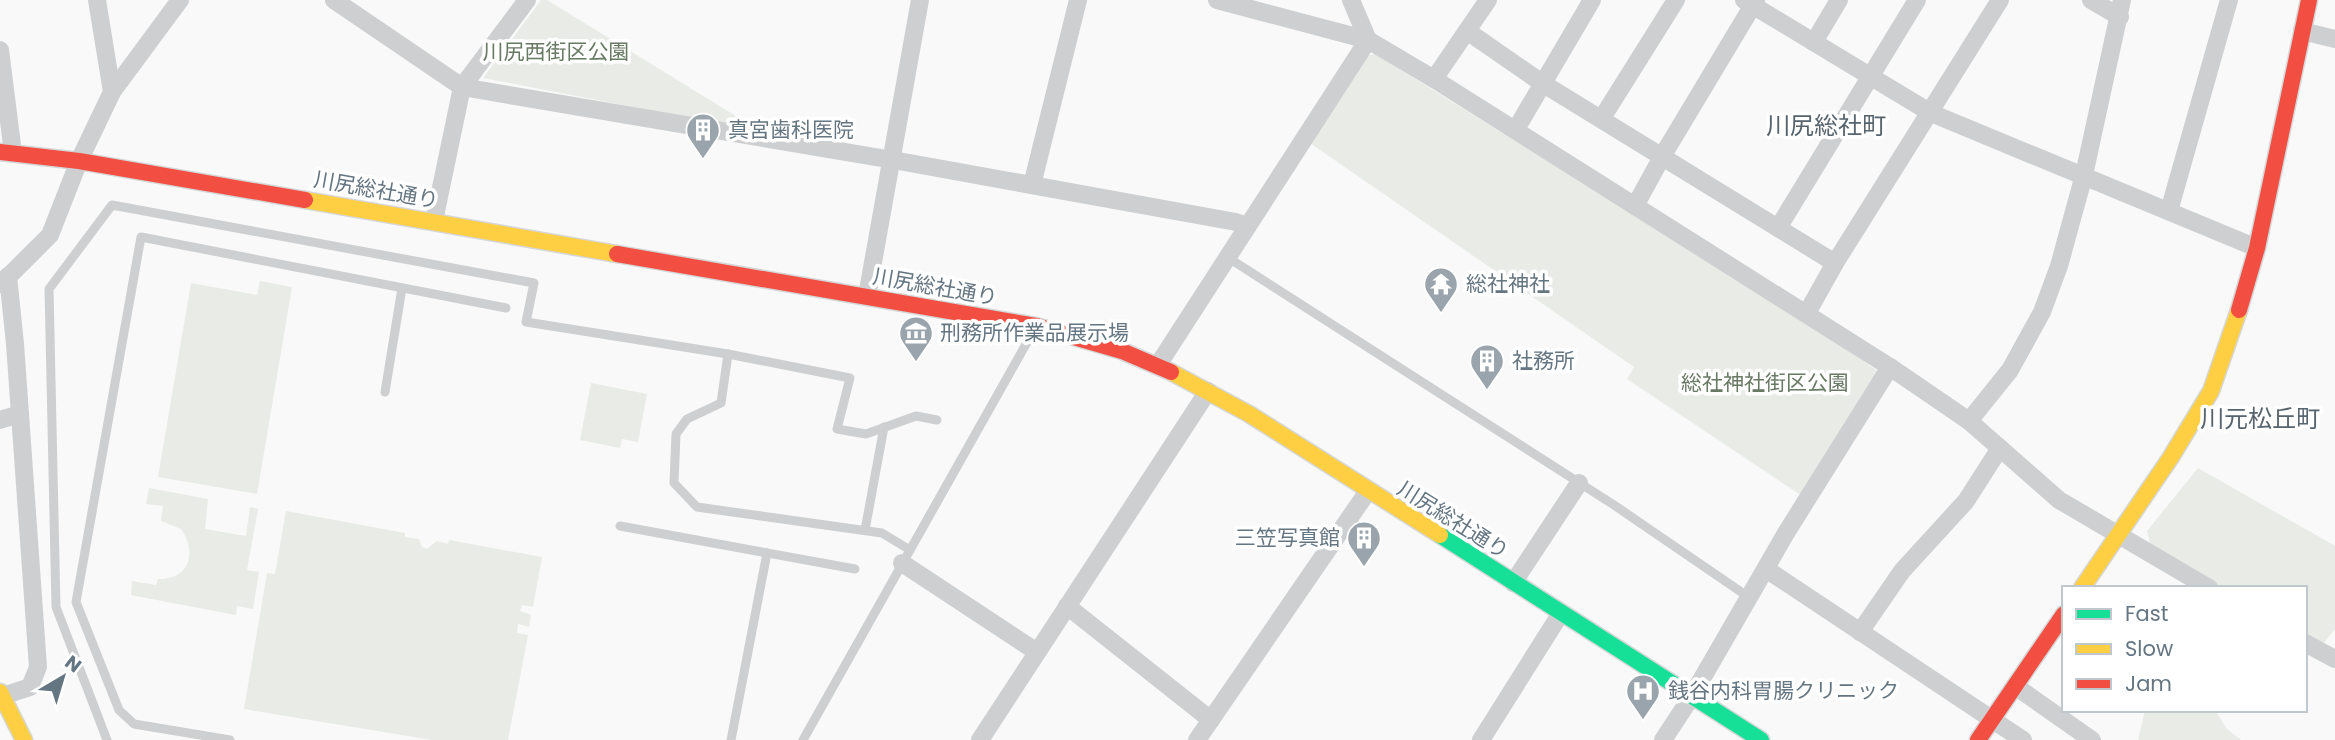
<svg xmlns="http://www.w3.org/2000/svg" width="2335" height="740" font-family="Poppins,'Noto Sans JP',sans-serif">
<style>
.green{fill:#e8ebe6}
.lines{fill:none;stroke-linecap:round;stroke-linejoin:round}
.fast-casing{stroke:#d5d6d7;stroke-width:19}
.slow-casing{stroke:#d5d6d7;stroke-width:19}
.jam-casing{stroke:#d5d6d7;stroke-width:19}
.lane{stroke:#cecfd0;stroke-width:9}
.street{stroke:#cecfd0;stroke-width:18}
.fast{stroke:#16e098;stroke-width:16}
.slow{stroke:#ffcf43;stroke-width:16}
.jam{stroke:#f24e42;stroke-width:16}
.labels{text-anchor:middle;stroke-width:7;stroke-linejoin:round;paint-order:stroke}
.park-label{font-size:21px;fill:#687a64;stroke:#fff}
.poi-label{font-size:21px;fill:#657683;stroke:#fff;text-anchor:start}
.street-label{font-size:21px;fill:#657683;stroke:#fff}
.quarter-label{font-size:24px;fill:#57646e;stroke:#fff}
</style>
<rect width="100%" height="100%" fill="#f9f9f9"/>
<g class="green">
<polygon points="541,0 547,0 762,132 483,78"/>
<polygon points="1375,54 1801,318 1879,372 1802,496 1627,379 1634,367 1310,143 1365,56"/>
<polygon points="260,281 292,287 257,494 158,477 191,283 257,295"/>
<polygon points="591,383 647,394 638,442 622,439 620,448 580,440"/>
<polygon points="2198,468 2335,546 2335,629 2323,644 2305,634 2305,588 2220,588 2152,550 2147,531"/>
<path d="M149 488 208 499 205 529 246 536 250 507 258 509 247 570 259 572 253 609 237 606 236 615 131 595 132 581 156 585 158 579C189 580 198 553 181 529L161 521 163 506 146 504Z"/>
<polygon points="286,511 405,533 405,537 419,539 422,547 427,549 437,541 448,544 449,540 542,557 533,607 522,605 520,611 531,615 529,627 518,624 517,633 528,635 508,740 432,740 244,709 267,573 275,574"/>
<polygon points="2145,710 2215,710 2226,728 2241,740 2138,740"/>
</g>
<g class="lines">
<g class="fast-casing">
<polyline id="fast" points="1440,535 1761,740"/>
</g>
<g class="slow-casing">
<g id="slow">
<polyline points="305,200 617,254"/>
<polyline points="1171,372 1249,414 1440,535"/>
<polyline points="2082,588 2171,457 2211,391 2239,310"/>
<polyline points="0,692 24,740"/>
</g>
</g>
<g class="jam-casing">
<g id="jam">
<polyline points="0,152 79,161 305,200"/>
<polyline points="617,254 1036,326 1122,351 1171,372"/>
<polyline points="2239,310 2257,248 2309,0"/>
<polyline points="1978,740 2064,614"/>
</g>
</g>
<g class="lane">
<polyline points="1227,257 1614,505 1750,598"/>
<polyline points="385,392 402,288"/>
<polyline points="620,526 855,569"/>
<polyline points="865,530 884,427"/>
<polyline points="910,550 882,533 697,507 674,483 676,434 687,419 721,403 728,354 850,378 837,429 866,434 916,416 937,420"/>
<polyline points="107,740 56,607 49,289 112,205 534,283 526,322 728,354"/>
<polyline points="230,740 134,724 119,710 76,602 141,237 506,308"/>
<polyline points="731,740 767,553"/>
<polyline points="803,740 1034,330"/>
</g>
<g class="street">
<polyline points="97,0 112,92"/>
<polyline points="334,0 462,87 893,160 1236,222 1246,226"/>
<polyline points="1217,0 1368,40 1434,79 1890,367 1969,421 2059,500 2209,588"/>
<polyline points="1351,0 1368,40"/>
<polyline points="1744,0 1931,113 2257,248"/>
<polyline points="2091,0 2120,17"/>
<polyline points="1467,31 1542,83 1835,263"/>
<polyline points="2302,31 2335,39"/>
<polyline points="1814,42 1839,0"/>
<polyline points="0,50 13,153"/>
<polyline points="1434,79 1488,0"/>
<polyline points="1602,118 1676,0"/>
<polyline points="1516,129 1592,0"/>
<polyline points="1032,185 1078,0"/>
<polyline points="1635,206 1663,155 1756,0"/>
<polyline points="2169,211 2229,0"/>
<polyline points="434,221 462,87 527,0"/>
<polyline points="1778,228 1917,0"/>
<polyline points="1,284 50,235 79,161 112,92 180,0"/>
<polyline points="867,296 920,0"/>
<polyline points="1807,313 1835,263 2000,0"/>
<polyline points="1158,365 1368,40"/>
<polyline points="0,420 20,414"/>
<polyline points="1969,421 2010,370 2042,312 2059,266 2084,175 2122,0"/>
<polyline points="902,563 1037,652"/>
<polyline points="1766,569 2023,740"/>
<polyline points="1513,583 1579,483"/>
<polyline points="1067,606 1211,720"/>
<polyline points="1860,632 1902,571 1966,501 2000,448"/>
<polyline points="2305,643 2335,659"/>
<polyline points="2015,686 2092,740"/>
<polyline points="0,697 30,687 38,667 15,344 8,276"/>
<polyline points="980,740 1208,391"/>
<polyline points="1197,740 1368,491"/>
<polyline points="1481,740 1561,613"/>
<polyline points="1663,740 1692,696 1786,533 1890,367"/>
</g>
<use href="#fast" class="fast"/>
<use href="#slow" class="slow"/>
<use href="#jam" class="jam"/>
</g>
<defs>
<g id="building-pin" transform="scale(1.75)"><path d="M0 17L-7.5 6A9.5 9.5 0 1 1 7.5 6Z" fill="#99a4ac" stroke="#fff"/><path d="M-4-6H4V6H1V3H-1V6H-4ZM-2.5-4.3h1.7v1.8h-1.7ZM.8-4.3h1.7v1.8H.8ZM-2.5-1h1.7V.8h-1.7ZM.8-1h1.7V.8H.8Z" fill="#fff"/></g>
<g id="temple-pin" transform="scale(1.75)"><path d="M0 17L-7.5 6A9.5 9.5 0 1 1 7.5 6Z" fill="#99a4ac" stroke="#fff"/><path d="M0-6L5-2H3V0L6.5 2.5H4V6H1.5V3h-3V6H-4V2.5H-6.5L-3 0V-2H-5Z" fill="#fff"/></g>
<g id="museum-pin" transform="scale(1.75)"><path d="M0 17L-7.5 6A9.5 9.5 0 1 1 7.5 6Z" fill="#99a4ac" stroke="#fff"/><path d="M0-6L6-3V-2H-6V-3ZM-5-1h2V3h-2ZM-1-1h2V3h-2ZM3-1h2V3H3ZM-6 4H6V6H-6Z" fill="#fff"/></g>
<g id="hospital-pin" transform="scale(1.75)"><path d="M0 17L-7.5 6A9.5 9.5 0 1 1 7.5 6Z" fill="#99a4ac" stroke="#fff"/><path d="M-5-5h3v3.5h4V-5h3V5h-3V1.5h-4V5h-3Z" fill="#fff"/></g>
</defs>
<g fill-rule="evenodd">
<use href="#building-pin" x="703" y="130"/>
<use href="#temple-pin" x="1441" y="284"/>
<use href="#museum-pin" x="916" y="333"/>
<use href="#building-pin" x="1487" y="361"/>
<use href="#building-pin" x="1364" y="538"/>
<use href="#hospital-pin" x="1643" y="691"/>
</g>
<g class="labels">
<g class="park-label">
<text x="556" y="59">川尻西街区公園</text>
<text x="1765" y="390">総社神社街区公園</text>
</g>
<g class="poi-label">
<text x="728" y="137">真宮歯科医院</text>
<text x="1466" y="291">総社神社</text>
<text x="940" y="340">刑務所作業品展示場</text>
<text x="1512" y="368">社務所</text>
<text x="1340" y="545" text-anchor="end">三笠写真館</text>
<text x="1668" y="698">銭谷内科胃腸クリニック</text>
</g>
<g class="street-label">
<text transform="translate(376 190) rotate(10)" y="7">川尻総社通り</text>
<text transform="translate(935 287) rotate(10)" y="7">川尻総社通り</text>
<text transform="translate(1453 520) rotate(32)" y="7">川尻総社通り</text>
</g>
<g class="quarter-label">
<text x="1826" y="134">川尻総社町</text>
<text x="2260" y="427">川元松丘町</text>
</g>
</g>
<rect x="2062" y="586" width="245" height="126" fill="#ffffff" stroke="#c1c8cd" stroke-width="2"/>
<rect x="2076" y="609" width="35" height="10" fill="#16e098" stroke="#c1c8cd" stroke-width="2"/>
<text x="2125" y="621" font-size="21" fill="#657683">Fast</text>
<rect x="2076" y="644" width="35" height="10" fill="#ffcf43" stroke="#c1c8cd" stroke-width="2"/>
<text x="2125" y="656" font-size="21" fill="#657683">Slow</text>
<rect x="2076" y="679" width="35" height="10" fill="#f24e42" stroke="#c1c8cd" stroke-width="2"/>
<text x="2125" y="691" font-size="21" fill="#657683">Jam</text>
<g transform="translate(63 677) rotate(38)" stroke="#ffffff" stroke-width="5" paint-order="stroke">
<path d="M0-5L12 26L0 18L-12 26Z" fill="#657683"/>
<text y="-10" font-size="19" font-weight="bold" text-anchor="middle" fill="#657683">N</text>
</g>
</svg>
